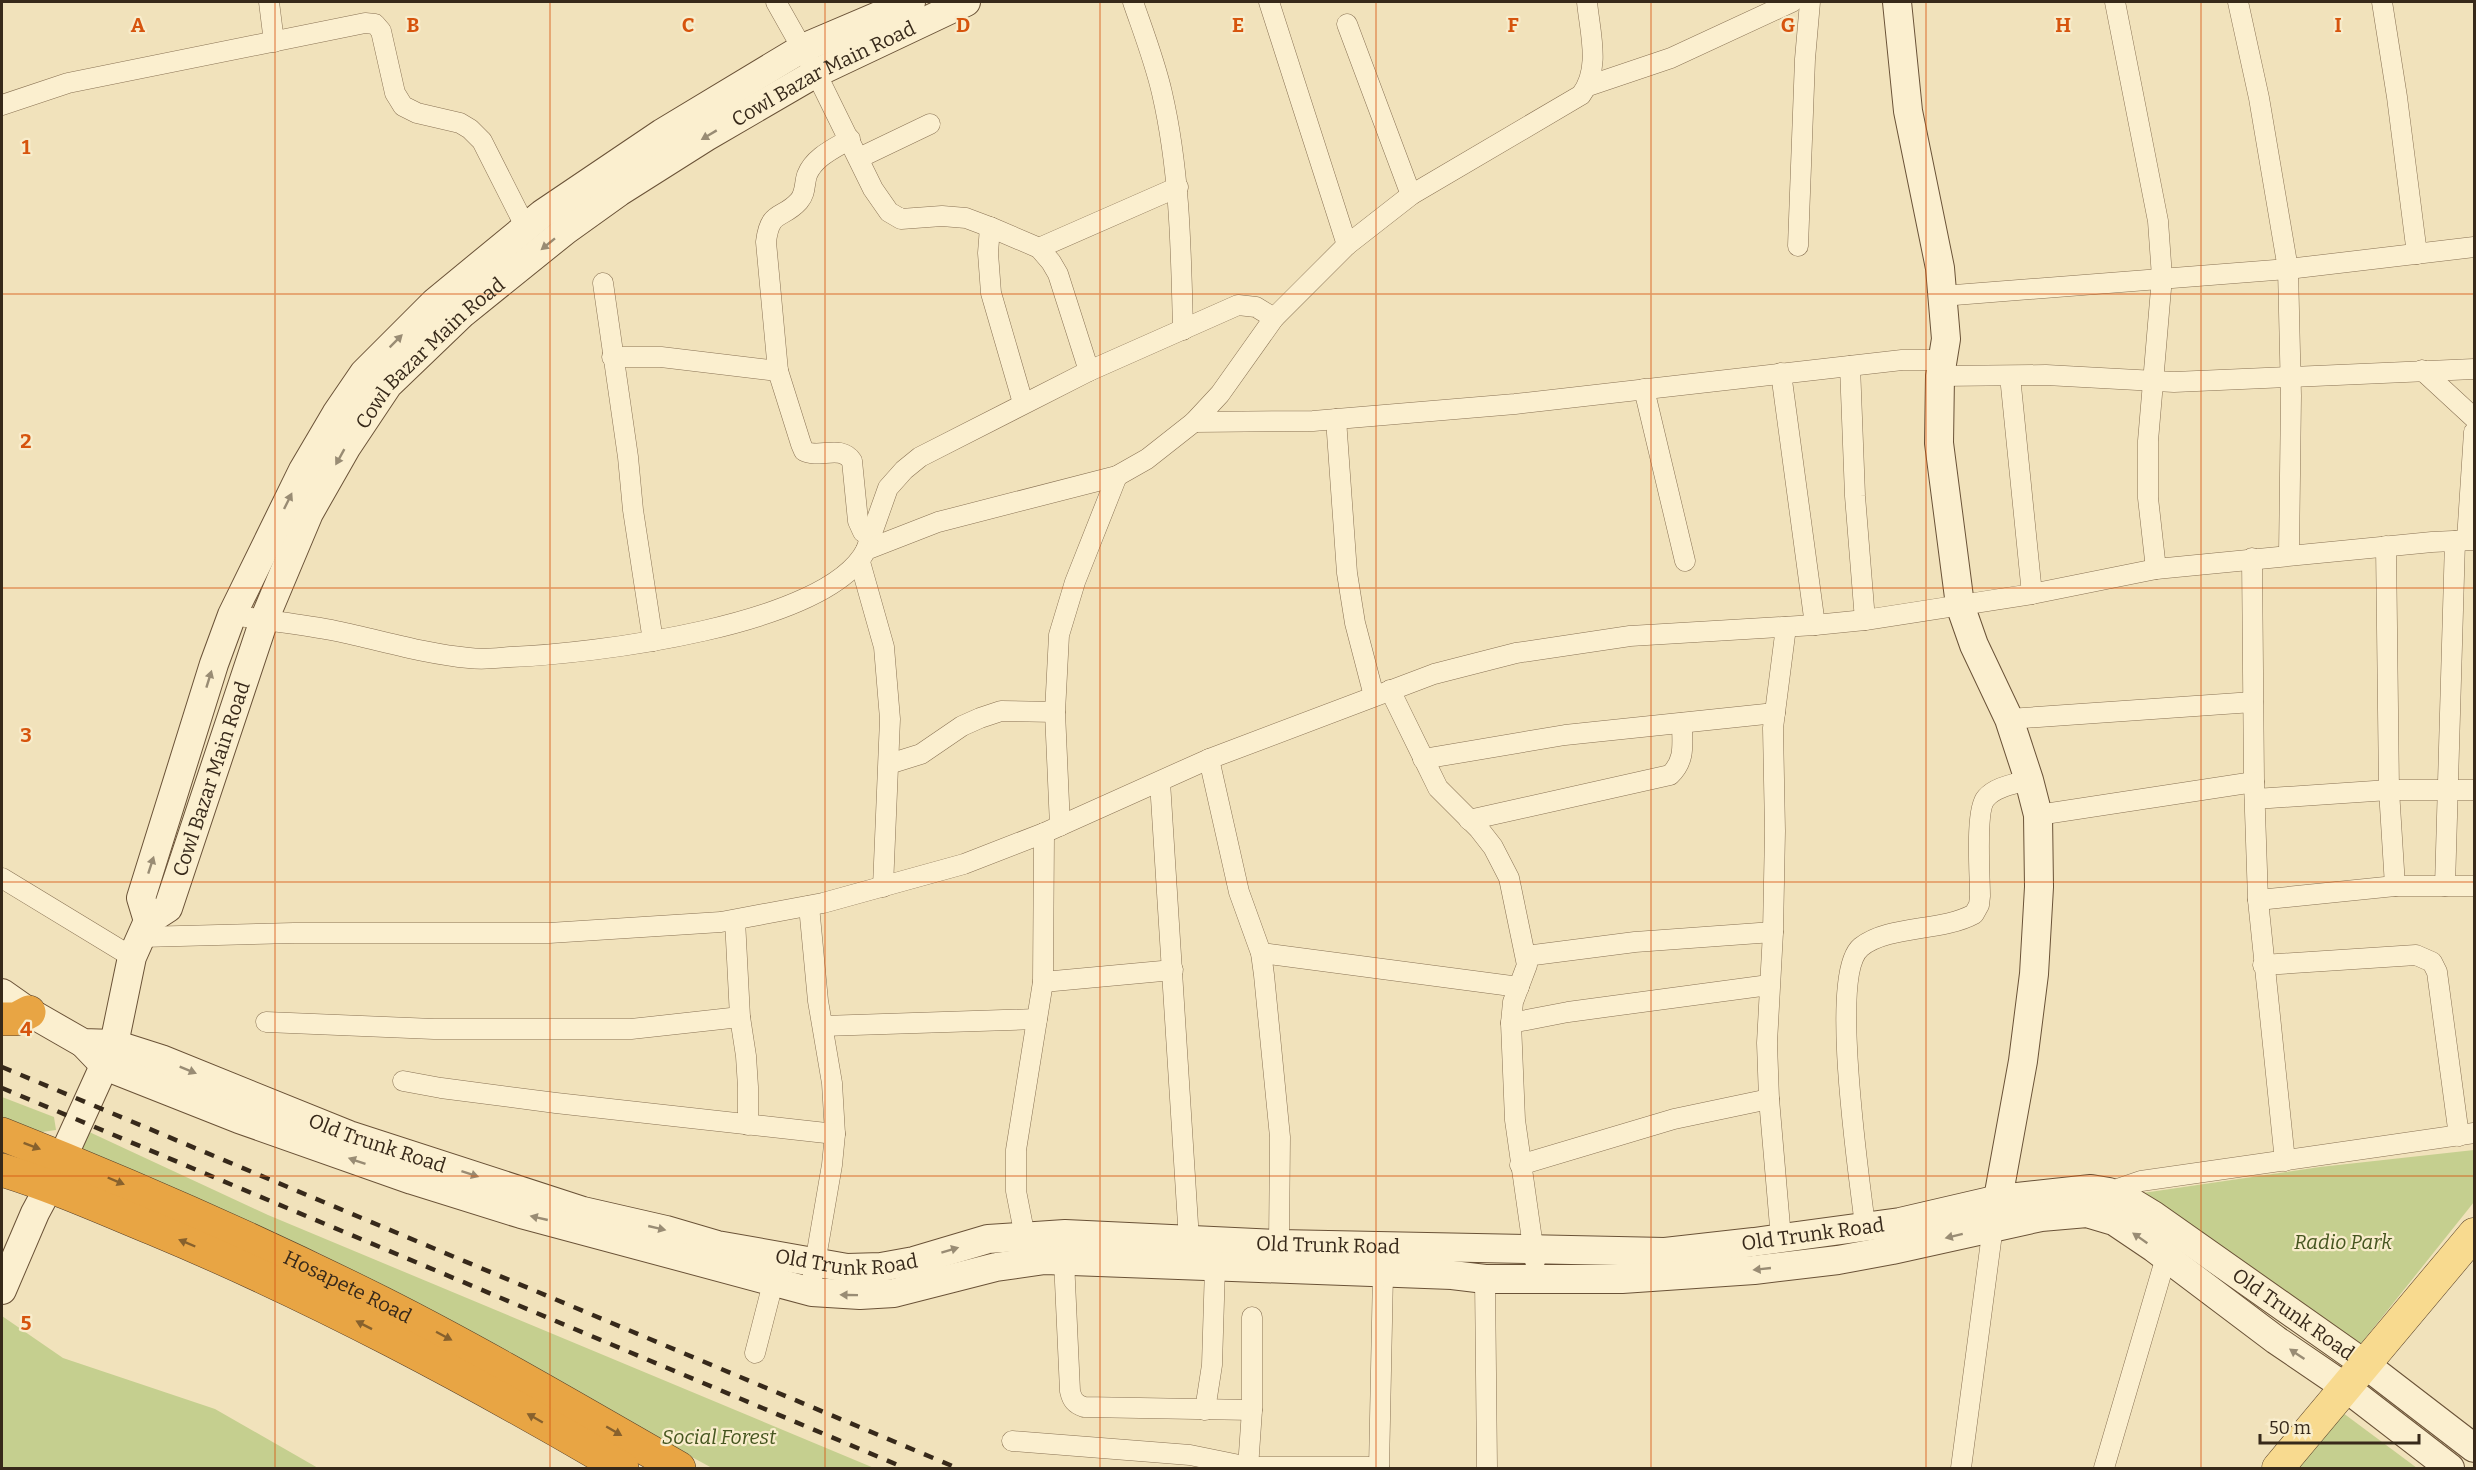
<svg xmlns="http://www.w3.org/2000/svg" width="2476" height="1470" font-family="Bitter,serif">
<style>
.green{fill:#c5cf8f}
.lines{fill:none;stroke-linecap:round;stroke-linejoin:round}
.street-casing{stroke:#897254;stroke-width:21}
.secondary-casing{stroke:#6a5237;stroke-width:30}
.primary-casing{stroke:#563f29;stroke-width:33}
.highway-casing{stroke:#563f29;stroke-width:34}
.street{stroke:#fbefcf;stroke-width:20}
.secondary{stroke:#fbefcf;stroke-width:28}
.primary{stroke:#f8da8f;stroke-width:32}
.highway{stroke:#e8a544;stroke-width:33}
.rail{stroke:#37291a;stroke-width:4.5;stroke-dasharray:10 10;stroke-linecap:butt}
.oneway{fill:#998c74}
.oneway2{fill:#87612d}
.grid{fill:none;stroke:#d6540d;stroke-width:1.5;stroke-opacity:0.55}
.labels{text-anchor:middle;stroke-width:4.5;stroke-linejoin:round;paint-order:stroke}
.street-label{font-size:20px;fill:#37291a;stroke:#f8eccb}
.park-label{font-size:20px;font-style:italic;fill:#45551f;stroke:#f8eccb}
.grid-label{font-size:20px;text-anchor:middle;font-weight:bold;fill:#d6540d;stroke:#f8eccb;stroke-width:4.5;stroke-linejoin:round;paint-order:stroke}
</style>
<rect width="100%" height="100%" fill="#f1e2bb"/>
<g class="green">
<polygon points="2,1097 54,1117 56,1130 42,1132 2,1119"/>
<polygon points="85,1130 268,1215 874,1468 712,1468 319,1253 77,1155"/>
<polygon points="2474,1150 2474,1202 2359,1346 2136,1194 2320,1167"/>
<polygon points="2,1316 63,1358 215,1409 318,1468 2,1468"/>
<polygon points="2339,1410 2417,1468 2291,1468"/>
</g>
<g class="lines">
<g class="street-casing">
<g id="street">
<polyline points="269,2 274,42"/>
<polyline points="776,2 816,73 873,189 889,212 901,219 942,216 966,218 990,227 1039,248 1051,262 1058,274 1089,371"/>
<path d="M1133 2C1143 31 1155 62 1162 93 1180 171 1181 250 1183 330"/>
<polyline points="1269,2 1347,245"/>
<polyline points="2115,2 2158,221 2162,277 2148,441 2148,498 2156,569"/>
<polyline points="2238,2 2259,98 2288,269 2291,396 2289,555"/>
<polyline points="2382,2 2397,97 2417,254"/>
<polyline points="1347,24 1411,195"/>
<polyline points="1588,86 1671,58 1792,2"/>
<polyline points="2,105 68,83 365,23 375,24 381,31 395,93 403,106 417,113 460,123 470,129 482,141 525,226"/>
<path d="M850 139C835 148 814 157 807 175 804 184 806 193 799 201 782 220 770 209 766 242L778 371 801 444 804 451C819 459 841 444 852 461L858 521 863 532 872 537"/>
<polyline points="859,158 930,124"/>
<polyline points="990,227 988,253 991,293 1023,403"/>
<polyline points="1798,246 1805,59 1810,2"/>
<polyline points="1039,248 1178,187"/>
<polyline points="603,283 628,457 633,510 653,641"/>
<polyline points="1942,296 2288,269 2474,247"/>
<polyline points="612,357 661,357 778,371"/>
<polyline points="1850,366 1855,496 1865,620"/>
<polyline points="2422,370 2474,418"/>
<polyline points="1781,373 1815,625"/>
<polyline points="1940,376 2046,375 2174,382 2474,369"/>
<polyline points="2010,376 2032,594"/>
<polyline points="1644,389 1685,561"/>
<polyline points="1336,419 1347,573 1355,623 1374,696"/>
<polyline points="1194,422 1313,421 1515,404 1902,360 1943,360"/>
<polyline points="2467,540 2474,432"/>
<polyline points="2386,546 2389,790 2395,886"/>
<polyline points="866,550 888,488 904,470 920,457 1089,371 1238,305 1256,307 1274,318"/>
<polyline points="2252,558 2254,782 2258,900 2285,1161"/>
<polyline points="860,562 884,647 890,719 883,887"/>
<path d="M232 615C267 621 302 624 336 631 380 640 425 654 469 658 483 660 497 658 510 657 590 654 827 626 866 550L938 522 1117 476 1147 459 1194 422 1220 394 1274 318 1347 245 1411 195 1581 95C1601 69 1590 33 1587 2"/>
<polyline points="1390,690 1438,788 1479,829 1493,847 1509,878 1527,965 1513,1002 1511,1023 1515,1120 1535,1261"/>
<polyline points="2009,719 2253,702"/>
<polyline points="1209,759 1239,892 1261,953 1264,975 1280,1137 1279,1244"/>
<polyline points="1423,759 1565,735 1775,713"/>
<polyline points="889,764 921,754 962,726 980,718 1001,711 1055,712"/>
<polyline points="1160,782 1189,1240"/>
<polyline points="2255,799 2389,790 2474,790"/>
<polyline points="2038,815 2254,782"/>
<path d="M1469 820 1670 775C1686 760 1682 743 1682 723"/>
<polyline points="1060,826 1055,712 1059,635 1075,582 1117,476"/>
<polyline points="2,878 132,957"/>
<polyline points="2445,886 2455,541"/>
<polyline points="2258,900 2395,886 2474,886"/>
<polyline points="809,906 818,1001 832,1083 835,1134 832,1165 813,1275"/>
<polyline points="735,920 740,1017 746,1056 748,1087 748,1125"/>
<polyline points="142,937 294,933 549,933 721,922 823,903 964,864 1044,833 1209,759 1434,674 1516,653 1630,636 1815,625 1865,620 2032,594 2156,569 2432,542 2474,540"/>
<polyline points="1261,953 1519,987"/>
<polyline points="1526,956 1635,942 1773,932"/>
<polyline points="2263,965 2416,955 2432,962 2437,972 2459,1136"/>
<polyline points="1043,982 1173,970"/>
<polyline points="266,1022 434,1029 631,1029 740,1017"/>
<polyline points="1511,1023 1568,1012 1769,985"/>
<polyline points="823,1026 1037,1019"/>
<polyline points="403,1081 441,1088 556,1103 835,1134"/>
<polyline points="1520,1165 1674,1119 1769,1099"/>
<polyline points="2109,1192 2141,1181 2474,1133"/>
<path d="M1865 1226C1860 1180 1828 974 1861 947 1889 925 1941 932 1974 914L1979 905 1980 896C1980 876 1975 810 1986 798 1996 786 2016 784 2029 780"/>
<polyline points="1781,1238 1769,1099 1767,1043 1773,932 1775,831 1773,728 1786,627"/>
<polyline points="1027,1247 1016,1191 1016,1150 1043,982 1044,833"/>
<path d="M1064 1260 1070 1391C1072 1400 1075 1404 1084 1407L1252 1410"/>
<polyline points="1485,1279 1487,1468"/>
<polyline points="755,1353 773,1283"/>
<polyline points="1205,1410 1212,1365 1215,1267"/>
<polyline points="1012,1441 1190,1455 1249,1467 1379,1467"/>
<polyline points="1248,1468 1252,1410 1252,1317"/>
<polyline points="1379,1468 1383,1273"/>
<polyline points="1961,1468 1993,1226"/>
<polyline points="2104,1468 2166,1257"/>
</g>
</g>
<g class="secondary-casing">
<g id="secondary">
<polyline points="1897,2 1908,111 1940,268 1946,339 1940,376 1939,443 1960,605 1974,645 2009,719 2029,780 2038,815 2039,887 2034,974 2023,1061 1995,1215"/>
<path id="s1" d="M148 921 168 908 264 620 309 513 346 448 388 385 463 313 566 230 619 192 706 137 816 73 966 2"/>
<path id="s2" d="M2 993 29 1012 83 1043 114 1044 161 1059 349 1135 583 1211 666 1230 717 1245 847 1268 881 1267 914 1261 988 1239 1065 1234 1279 1244 1665 1252 1754 1242 1900 1222 1999 1199 2091 1189 2109 1192 2130 1201 2153 1215 2366 1365 2474 1448"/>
<polyline points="83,1043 105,1066 239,1119 412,1180 521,1214 812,1292 860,1295 894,1293 996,1267 1045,1260 1452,1275 1485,1279 1622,1279 1754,1270 1838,1260 1892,1250 2041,1217 2087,1213 2114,1221 2154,1248 2276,1340 2345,1387 2450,1468"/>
<polyline points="2,1290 35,1213 50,1185 114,1044 132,957 148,921 141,898 214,664 232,615 303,470 336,414 364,373 435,302 542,214 662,133 803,48 911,2"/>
</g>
</g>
<g class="primary-casing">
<polyline id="primary" points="2278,1468 2474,1234"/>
</g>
<g class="highway-casing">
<g id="highway">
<polyline points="2,1019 16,1019 29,1012"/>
<path id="s3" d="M2 1134C131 1185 258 1241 382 1303 483 1354 581 1412 679 1468"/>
<path d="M2 1170C54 1186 103 1208 154 1229 317 1297 470 1379 622 1468"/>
</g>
</g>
<use href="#street" class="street"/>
<use href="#secondary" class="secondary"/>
<use href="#primary" class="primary"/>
<use href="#highway" class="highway"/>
<g class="rail">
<polyline points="2,1067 957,1468"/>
<polyline points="2,1088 905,1468"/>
</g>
</g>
<defs><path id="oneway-solid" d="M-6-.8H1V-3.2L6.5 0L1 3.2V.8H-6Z" transform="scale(1.5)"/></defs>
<g class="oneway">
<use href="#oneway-solid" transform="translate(709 135) rotate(149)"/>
<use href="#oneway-solid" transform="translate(548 244) rotate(141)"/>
<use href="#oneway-solid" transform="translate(396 341) rotate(-45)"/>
<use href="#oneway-solid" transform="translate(340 457) rotate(119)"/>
<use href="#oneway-solid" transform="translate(288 501) rotate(-64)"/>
<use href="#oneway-solid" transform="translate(209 679) rotate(-73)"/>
<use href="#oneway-solid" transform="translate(151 865) rotate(-72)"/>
<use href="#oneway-solid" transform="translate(188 1070) rotate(22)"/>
<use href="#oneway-solid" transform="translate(357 1161) rotate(-161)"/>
<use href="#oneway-solid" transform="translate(470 1174) rotate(18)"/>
<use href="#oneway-solid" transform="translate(539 1218) rotate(-167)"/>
<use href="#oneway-solid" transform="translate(657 1228) rotate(13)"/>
<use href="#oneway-solid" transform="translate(1954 1236) rotate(166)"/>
<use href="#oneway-solid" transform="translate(2140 1238) rotate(-145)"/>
<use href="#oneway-solid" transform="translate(950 1250) rotate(-17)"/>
<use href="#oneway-solid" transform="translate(1762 1269) rotate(174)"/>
<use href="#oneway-solid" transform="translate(849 1295) rotate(-179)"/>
<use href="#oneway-solid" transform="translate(2297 1354) rotate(-146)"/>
</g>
<g class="oneway2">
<use href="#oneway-solid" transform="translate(32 1146) rotate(21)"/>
<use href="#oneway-solid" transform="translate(116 1181) rotate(23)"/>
<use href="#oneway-solid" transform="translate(187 1243) rotate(-157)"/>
<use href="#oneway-solid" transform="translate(364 1325) rotate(-153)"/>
<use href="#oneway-solid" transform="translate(444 1336) rotate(28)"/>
<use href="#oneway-solid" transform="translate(535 1418) rotate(-150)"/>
<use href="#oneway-solid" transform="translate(614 1431) rotate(30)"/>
</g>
<path class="grid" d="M275 2V1468M550 2V1468M825 2V1468M1100 2V1468M1376 2V1468M1651 2V1468M1926 2V1468M2201 2V1468M2 294H2474M2 588H2474M2 882H2474M2 1176H2474"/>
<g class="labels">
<g class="street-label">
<text dy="7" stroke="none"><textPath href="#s1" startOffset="1132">Cowl Bazar Main Road</textPath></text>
<text dy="7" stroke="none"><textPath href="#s1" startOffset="646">Cowl Bazar Main Road</textPath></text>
<text dy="7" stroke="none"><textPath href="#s1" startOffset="160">Cowl Bazar Main Road</textPath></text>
<text dy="7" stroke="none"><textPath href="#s2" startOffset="408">Old Trunk Road</textPath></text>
<text dy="7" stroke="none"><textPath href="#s2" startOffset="1866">Old Trunk Road</textPath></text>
<text dy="7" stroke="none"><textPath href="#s2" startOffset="1380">Old Trunk Road</textPath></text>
<text dy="7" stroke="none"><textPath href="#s2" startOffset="894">Old Trunk Road</textPath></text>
<text dy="7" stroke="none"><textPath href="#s3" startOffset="378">Hosapete Road</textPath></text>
<text dy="7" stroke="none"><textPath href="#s2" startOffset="2388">Old Trunk Road</textPath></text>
</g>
<g class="park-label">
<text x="2343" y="1249">Radio Park</text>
<text x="719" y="1444">Social Forest</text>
</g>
</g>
<g class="grid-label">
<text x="138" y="32">A</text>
<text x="413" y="32">B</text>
<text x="688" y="32">C</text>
<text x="963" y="32">D</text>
<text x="1238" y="32">E</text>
<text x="1513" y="32">F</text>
<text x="1788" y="32">G</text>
<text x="2063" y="32">H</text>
<text x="2338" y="32">I</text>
<text x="26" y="154">1</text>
<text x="26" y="448">2</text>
<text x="26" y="742">3</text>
<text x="26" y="1036">4</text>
<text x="26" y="1330">5</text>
</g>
<rect width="2476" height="1470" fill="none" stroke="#37291a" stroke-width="6"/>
<path d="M2260 1434v9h159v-9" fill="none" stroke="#37291a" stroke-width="3"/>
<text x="2269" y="1434" font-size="18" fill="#37291a" stroke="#f8eccb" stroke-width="4.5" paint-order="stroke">50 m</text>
</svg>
